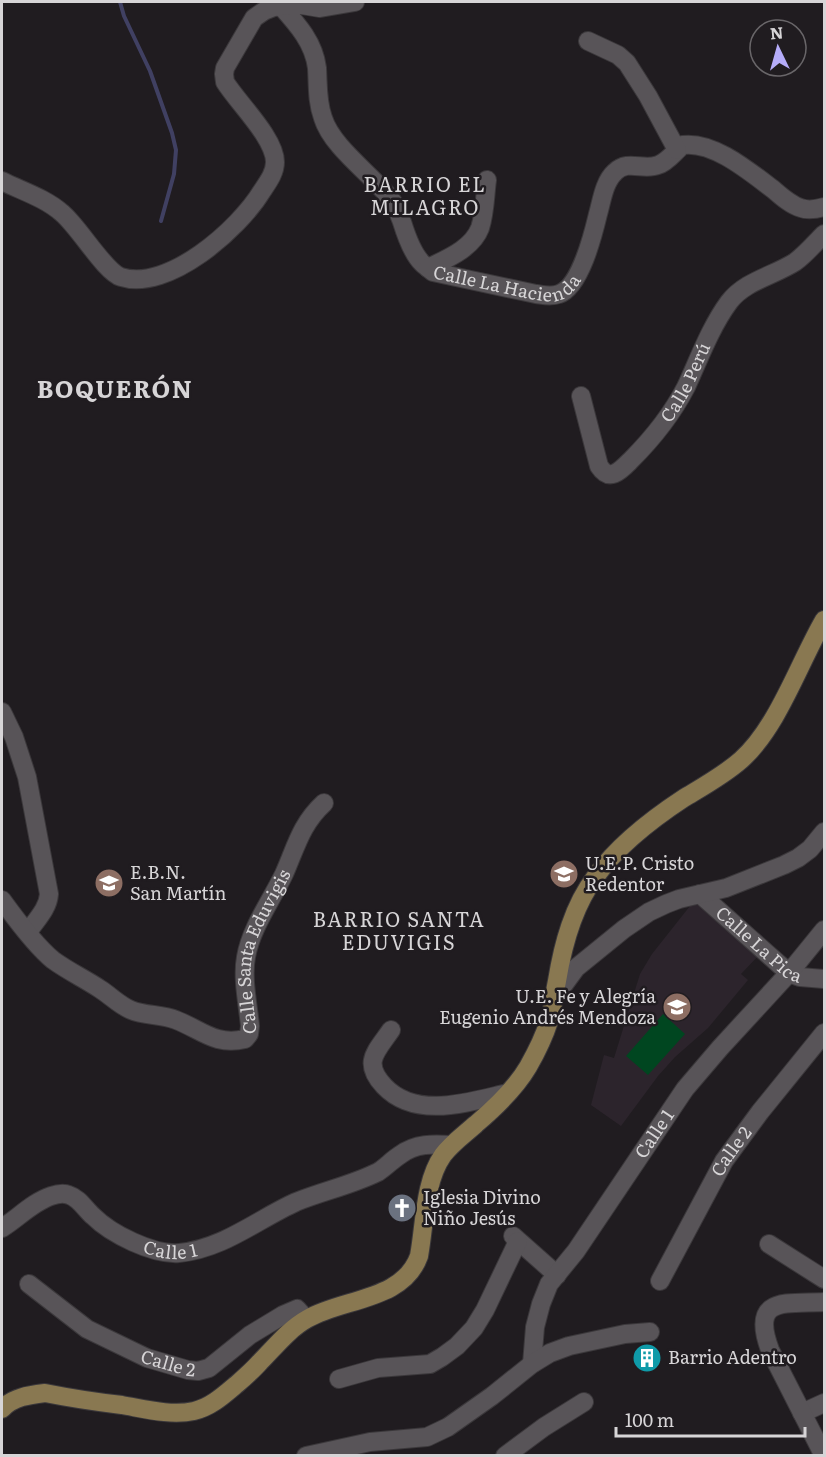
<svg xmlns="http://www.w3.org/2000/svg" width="826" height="1457" font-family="Literata,serif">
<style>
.built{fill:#2c242c}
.green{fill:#004620}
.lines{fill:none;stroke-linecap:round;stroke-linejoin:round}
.stream{stroke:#404062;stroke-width:4}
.minor-casing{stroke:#3b383b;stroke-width:20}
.major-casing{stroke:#3b383b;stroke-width:20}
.minor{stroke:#585458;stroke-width:18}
.major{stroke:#897851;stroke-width:18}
.labels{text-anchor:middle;stroke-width:5;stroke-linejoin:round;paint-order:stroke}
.street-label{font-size:18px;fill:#d7d5d7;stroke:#201c20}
.poi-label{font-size:18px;fill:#d7d5d7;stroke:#201c20;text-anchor:start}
.neighbourhood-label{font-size:20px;letter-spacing:1.5px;fill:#d7d5d7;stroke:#201c20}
.district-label{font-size:24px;font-weight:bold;letter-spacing:1.5px;fill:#d7d5d7;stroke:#201c20}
</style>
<rect width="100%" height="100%" fill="#201c20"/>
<polygon class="built" points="698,899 759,955 741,974 748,980 708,1028 675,1057 658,1076 621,1126 591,1105 604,1055 614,1058 640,974 652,954 690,906"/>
<polygon class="green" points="663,1014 685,1034 648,1075 626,1056"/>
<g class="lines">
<polyline class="stream" points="120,2 124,16 150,71 172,133 176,150 174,174 161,221"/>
<g class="minor-casing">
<g id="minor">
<path id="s1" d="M281 6C298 25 314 43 317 68 318 85 317 102 323 118 332 147 371 174 390 198 396 205 399 214 402 222 406 235 413 254 422 263 425 266 429 269 433 272L536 294C544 295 551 297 559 294 580 287 593 235 598 214 602 200 604 182 615 172 628 159 643 171 658 165 668 162 675 151 683 145 714 141 750 172 774 190 782 197 791 205 801 208 809 211 817 209 824 207"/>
<polyline points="588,41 618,55 627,63 648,96 677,150"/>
<path d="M2 181C22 191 45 198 62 213 79 227 105 272 121 277 168 292 239 229 262 191 268 182 275 173 275 162 275 138 238 103 225 82L224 74 225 68 254 18 264 11 274 7 288 5H302L320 8 355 2"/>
<path d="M428 268C446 259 472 249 480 228 485 213 485 195 487 180"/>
<path id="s2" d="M581 396 599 466C610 483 621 470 631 460 652 439 672 414 686 387 699 359 710 328 729 302 745 281 773 276 795 262 806 254 815 243 824 234"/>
<path d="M2 712 14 737 27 777 49 894C48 909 36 920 28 932"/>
<path id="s3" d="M700 894 789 973 800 977 824 979"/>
<path id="s4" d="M2 900C15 918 36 946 53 960 68 971 85 979 100 989 111 996 119 1005 131 1010 145 1016 162 1014 176 1020 202 1030 215 1046 245 1039L249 1034 250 1026C248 1005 242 978 246 957 251 928 271 901 284 874 296 847 301 824 324 803"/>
<polyline points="554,998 576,968 624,929 649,912 666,904 679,899 726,888 784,865 798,858 810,849 824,832"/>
<path d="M391 1030C376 1052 362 1062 384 1086 416 1120 469 1102 508 1093"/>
<path id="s5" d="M2 1228C18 1218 33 1202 51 1196 57 1194 64 1193 69 1195 79 1198 85 1209 93 1216 111 1234 153 1255 179 1253 223 1249 258 1219 296 1202 323 1191 352 1185 378 1172 386 1167 392 1160 400 1155 416 1143 433 1144 452 1145"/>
<polyline points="513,1236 557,1275"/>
<polyline points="769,1244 824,1279"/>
<path id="s6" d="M660 1281 724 1161 760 1112 824 1033"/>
<path id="s7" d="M29 1284 87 1329 147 1358 188 1370 198 1371 209 1368 250 1335 283 1315 297 1309 306 1319"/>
<path id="s8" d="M532 1364 535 1327 541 1304 549 1284 576 1251 685 1089 720 1048 789 973 824 930"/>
<polyline points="339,1379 378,1368 430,1364 442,1357 457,1346 474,1328 485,1310 518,1241"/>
<polyline points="802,1413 824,1403"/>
<polyline points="306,1456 370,1442 427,1437 448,1427 492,1396 532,1364 550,1353 569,1346 625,1334 650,1332"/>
<polyline points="505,1456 544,1427 584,1402"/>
<path d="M824 1456 770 1350C750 1296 785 1304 824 1302"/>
</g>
</g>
<g class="major-casing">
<path id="major" d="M2 1409C13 1397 29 1395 45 1393 70 1398 96 1402 122 1405 145 1409 171 1416 194 1411 211 1407 224 1395 237 1384 245 1377 253 1370 260 1362 275 1347 289 1329 307 1319 343 1298 403 1301 419 1256 425 1224 424 1182 443 1155 452 1143 465 1134 476 1124 496 1107 515 1089 528 1067 536 1053 544 1037 549 1021 553 1009 554 995 557 981 563 944 573 906 596 876 619 844 652 819 684 798 704 786 724 775 741 760 778 727 799 663 824 620"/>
</g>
<use href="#minor" class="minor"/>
<use href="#major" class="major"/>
</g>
<defs>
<g id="school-disc" transform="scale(1.5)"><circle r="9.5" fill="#8d6e63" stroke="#201c20"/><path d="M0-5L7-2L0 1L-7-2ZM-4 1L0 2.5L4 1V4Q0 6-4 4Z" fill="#fff"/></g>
<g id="church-disc" transform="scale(1.5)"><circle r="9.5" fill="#6b7280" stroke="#201c20"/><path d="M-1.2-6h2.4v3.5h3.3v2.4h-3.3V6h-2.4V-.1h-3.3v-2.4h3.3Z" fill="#fff"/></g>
<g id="building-disc" transform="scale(1.5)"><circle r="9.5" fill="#0f9aa8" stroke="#201c20"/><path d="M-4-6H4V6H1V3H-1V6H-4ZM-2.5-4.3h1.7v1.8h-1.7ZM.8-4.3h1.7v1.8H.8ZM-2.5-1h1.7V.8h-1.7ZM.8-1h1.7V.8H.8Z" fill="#fff"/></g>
</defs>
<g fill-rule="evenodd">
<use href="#school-disc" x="564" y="874"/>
<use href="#school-disc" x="109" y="883"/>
<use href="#school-disc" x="677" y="1007"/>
<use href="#church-disc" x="402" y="1208"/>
<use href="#building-disc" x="647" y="1358"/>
</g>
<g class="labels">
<g class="street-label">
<text dy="6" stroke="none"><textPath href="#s1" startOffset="393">Calle La Hacienda</textPath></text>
<text dy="6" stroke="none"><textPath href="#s2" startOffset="208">Calle Perú</textPath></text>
<text dy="6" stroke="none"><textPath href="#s3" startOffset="78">Calle La Pica</textPath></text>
<text dy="6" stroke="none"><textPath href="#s4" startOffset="384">Calle Santa Eduvigis</textPath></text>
<text dy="6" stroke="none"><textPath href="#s8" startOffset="266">Calle 1</textPath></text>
<text dy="6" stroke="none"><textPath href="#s6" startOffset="148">Calle 2</textPath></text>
<text dy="6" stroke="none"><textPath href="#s5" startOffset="196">Calle 1</textPath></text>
<text dy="6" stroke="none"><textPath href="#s7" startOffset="162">Calle 2</textPath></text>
</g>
<g class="poi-label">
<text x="585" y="870">U.E.P. Cristo<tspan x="585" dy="21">Redentor</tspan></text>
<text x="130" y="879">E.B.N.<tspan x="130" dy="21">San Martín</tspan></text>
<text x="656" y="1003" text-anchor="end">U.E. Fe y Alegría<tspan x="656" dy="21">Eugenio Andrés Mendoza</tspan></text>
<text x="423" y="1204">Iglesia Divino<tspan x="423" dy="21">Niño Jesús</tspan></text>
<text x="668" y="1364">Barrio Adentro</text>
</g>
<g class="neighbourhood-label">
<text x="425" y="192">BARRIO EL<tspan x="425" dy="23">MILAGRO</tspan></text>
<text x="399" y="927">BARRIO SANTA<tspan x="399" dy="23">EDUVIGIS</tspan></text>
</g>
<g class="district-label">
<text x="115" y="398">BOQUERÓN</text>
</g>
</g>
<rect width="826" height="1457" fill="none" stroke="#d7d5d7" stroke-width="6"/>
<g transform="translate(778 48) rotate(355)"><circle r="28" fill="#201c20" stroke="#696669" stroke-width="1.5"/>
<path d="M0-4.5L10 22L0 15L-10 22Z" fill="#b5acf9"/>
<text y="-9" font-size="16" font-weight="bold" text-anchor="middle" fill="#d7d5d7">N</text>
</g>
<path d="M616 1427v9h189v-9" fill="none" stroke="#d7d5d7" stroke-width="3"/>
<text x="625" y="1427" font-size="18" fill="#d7d5d7" stroke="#201c20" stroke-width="4.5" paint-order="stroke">100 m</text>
</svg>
